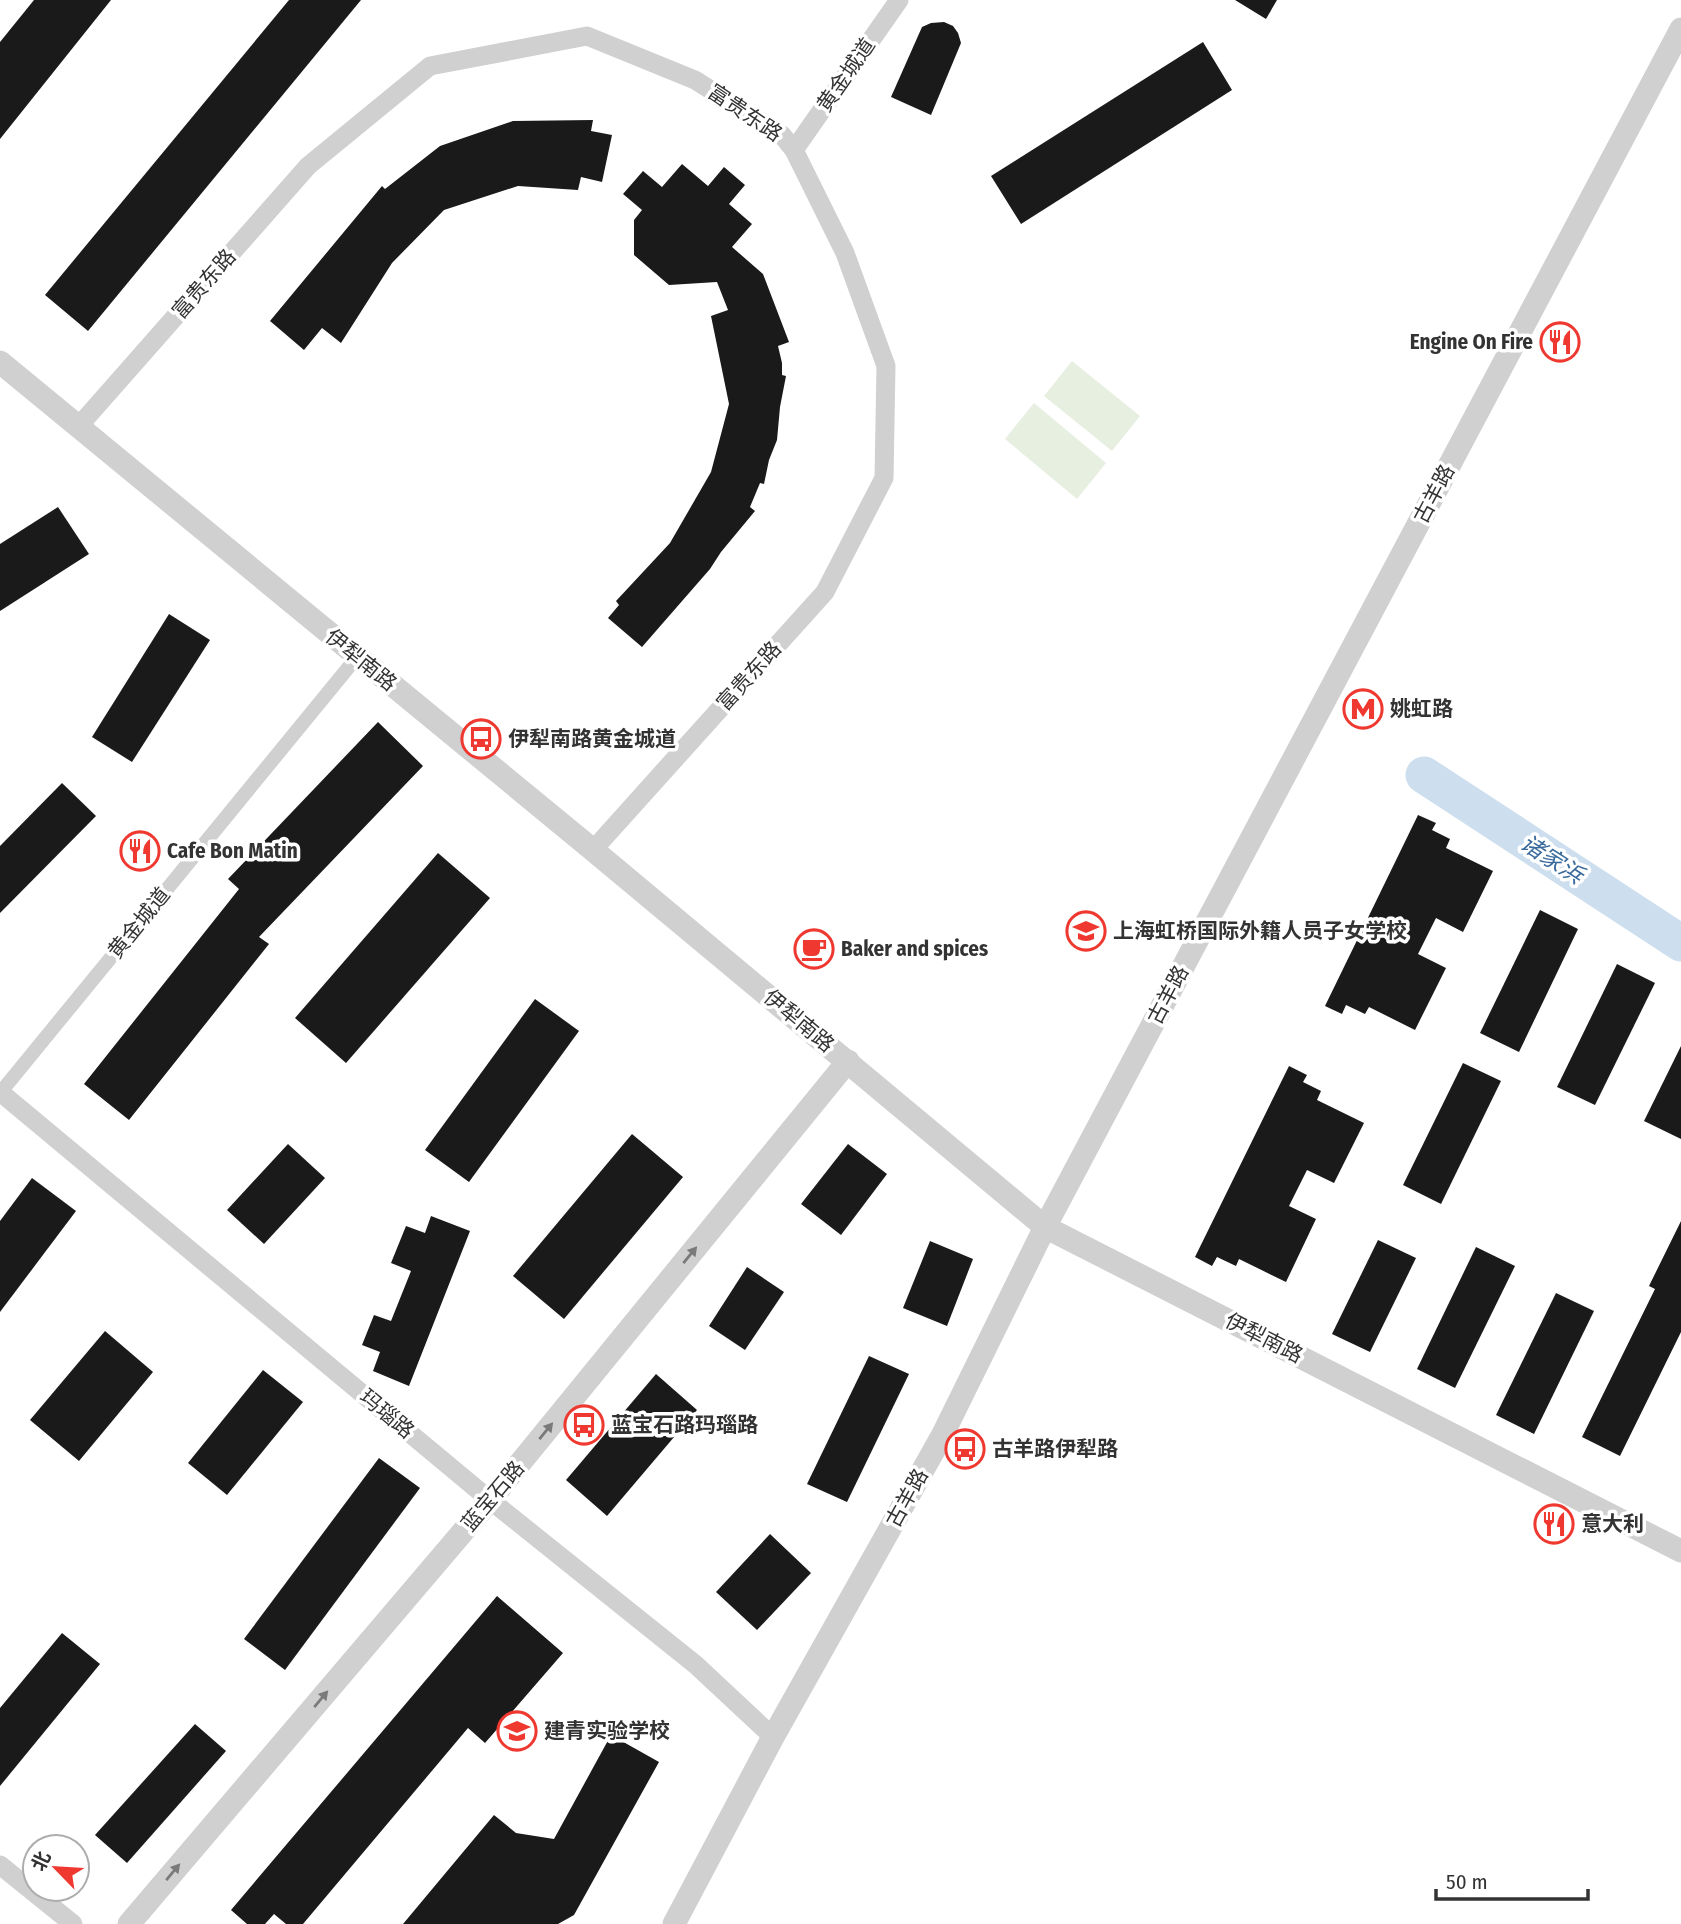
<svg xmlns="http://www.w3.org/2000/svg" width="1681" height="1924" font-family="'Fira Sans Condensed','Noto Sans SC',sans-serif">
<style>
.green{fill:#e7efe1}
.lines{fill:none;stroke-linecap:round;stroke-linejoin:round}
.river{stroke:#cddeef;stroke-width:37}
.building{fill:#1a1a1a}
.pedestrian{stroke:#d0d0d0;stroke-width:14}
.minor{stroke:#d0d0d0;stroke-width:19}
.tertiary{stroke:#d0d0d0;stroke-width:23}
.oneway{fill:#7a7a7a}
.labels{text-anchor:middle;stroke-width:7;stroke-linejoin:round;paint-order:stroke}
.street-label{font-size:21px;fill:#333;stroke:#fff}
.poi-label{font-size:21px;font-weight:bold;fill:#333;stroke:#fff;text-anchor:start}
.water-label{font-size:23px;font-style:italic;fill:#3a6a9b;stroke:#fff}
</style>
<rect width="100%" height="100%" fill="#fff"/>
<g class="green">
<polygon points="1072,361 1140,416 1112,451 1044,396"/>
<polygon points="1034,403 1106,463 1077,499 1005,439"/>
</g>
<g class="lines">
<polyline class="river" points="1424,775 1681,943"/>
</g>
<g class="building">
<polygon points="34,0 111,0 0,139 0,42"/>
<polygon points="289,0 361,0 88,331 45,295"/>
<polygon points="1235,0 1277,0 1266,19"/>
<polygon points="944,22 953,26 958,33 961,43 931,115 891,97 922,27 931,23"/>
<polygon points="1203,42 1232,90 1021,224 991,176"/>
<polygon points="593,120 591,131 612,135 602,182 581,177 578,190 518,186 444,210 392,263 341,343 322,328 304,350 270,321 382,186 385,189 440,146 513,121"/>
<polygon points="682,164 708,186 724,167 745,185 729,204 752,224 732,247 763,274 789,342 778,346 782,363 782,375 786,376 780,407 777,440 769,460 764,484 760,483 750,507 755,511 721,552 710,569 642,647 608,618 619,605 616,601 670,543 711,472 729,404 711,316 728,310 717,282 669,285 634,255 634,220 642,210 623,194 643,171 662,187"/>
<polygon points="58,507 89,554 0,611 0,544"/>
<polygon points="169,614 210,640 132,762 92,737"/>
<polygon points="378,722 423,766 259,937 269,944 129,1120 84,1084 239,889 228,879"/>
<polygon points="62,783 96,816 0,913 0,846"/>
<polygon points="1418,815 1436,823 1432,830 1450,839 1446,848 1493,871 1463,932 1436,918 1418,954 1446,968 1415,1030 1369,1007 1365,1014 1346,1005 1342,1014 1325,1006"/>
<polygon points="438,853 490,898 346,1063 295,1018"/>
<polygon points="1540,910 1578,929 1519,1052 1480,1033"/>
<polygon points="1617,964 1655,983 1595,1105 1557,1087"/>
<polygon points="535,999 579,1031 469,1182 425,1150"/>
<polygon points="1681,1046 1681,1139 1644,1121"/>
<polygon points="1463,1063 1501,1081 1441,1204 1403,1185"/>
<polygon points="1289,1066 1307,1075 1303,1082 1321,1091 1317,1100 1364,1123 1334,1183 1307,1170 1289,1206 1316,1219 1286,1282 1239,1259 1236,1266 1217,1257 1212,1266 1195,1257"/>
<polygon points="632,1134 683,1177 564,1319 513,1276"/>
<polygon points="288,1144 325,1178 264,1244 227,1210"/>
<polygon points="848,1144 887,1174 841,1235 801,1204"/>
<polygon points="32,1178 76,1211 0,1312 0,1221"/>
<polygon points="431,1216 470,1231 409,1386 373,1371 380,1352 362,1345 374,1315 391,1321 411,1271 391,1263 406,1226 425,1233"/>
<polygon points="1681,1221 1681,1332 1620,1456 1582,1437 1655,1289 1649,1286"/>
<polygon points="1378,1240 1416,1258 1370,1352 1332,1334"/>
<polygon points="930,1241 973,1259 947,1326 903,1308"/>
<polygon points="1476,1247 1515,1266 1455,1388 1417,1369"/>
<polygon points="747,1267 784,1292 745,1350 709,1326"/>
<polygon points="1556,1293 1594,1311 1534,1434 1496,1415"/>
<polygon points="105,1331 153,1372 79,1461 30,1420"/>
<polygon points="869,1356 909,1374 847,1502 807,1484"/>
<polygon points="263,1370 303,1402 227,1495 188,1463"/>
<polygon points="656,1374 697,1410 607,1516 566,1480"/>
<polygon points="379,1458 420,1488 285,1670 244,1639"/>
<polygon points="770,1534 811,1573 757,1630 716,1592"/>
<polygon points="497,1596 563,1653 485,1743 468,1728 303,1924 286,1924 274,1914 265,1924 247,1924 231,1910"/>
<polygon points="62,1633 100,1664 0,1786 0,1708"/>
<polygon points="195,1724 226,1751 127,1863 95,1835"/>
<polygon points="611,1735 659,1762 574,1915 558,1924 403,1924 494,1815 516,1833 554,1839"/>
</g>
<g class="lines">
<polyline class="pedestrian" points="0,1093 357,657"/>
<g class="minor">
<polyline points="794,150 899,0"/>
<polyline points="78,427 308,166 430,66 587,36 695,80 782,135 794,150 845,253 886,366 884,478 825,592 593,850"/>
<polyline points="0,1092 490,1500 696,1665 773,1737"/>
<polyline points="0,1865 73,1924"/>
</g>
<g class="tertiary">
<polyline points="0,362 593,850 1045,1227 1681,1551"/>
<polyline points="129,1924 490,1500 848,1061"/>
<polyline points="674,1924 773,1737 942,1436 1045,1227 1681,29"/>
</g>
</g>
<defs><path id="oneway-solid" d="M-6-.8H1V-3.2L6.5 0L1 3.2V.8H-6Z" transform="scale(1.75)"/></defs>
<g class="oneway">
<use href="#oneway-solid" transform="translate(690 1255) rotate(-51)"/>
<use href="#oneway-solid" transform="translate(546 1431) rotate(-51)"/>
<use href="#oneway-solid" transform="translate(321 1699) rotate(-50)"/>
<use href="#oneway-solid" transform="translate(173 1872) rotate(-50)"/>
</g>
<defs>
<g id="restaurant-ring" transform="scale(2.0125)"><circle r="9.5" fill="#fff" stroke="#ef382f" stroke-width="1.5"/><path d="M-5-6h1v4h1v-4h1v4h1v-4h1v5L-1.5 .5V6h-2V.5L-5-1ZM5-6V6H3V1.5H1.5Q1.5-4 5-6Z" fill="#ef382f"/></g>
<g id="metro-ring" transform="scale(2.0125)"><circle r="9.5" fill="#fff" stroke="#ef382f" stroke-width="1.5"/><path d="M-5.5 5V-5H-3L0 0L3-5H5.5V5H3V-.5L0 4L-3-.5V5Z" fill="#ef382f"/></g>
<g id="bus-ring" transform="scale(2.0125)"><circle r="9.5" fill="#fff" stroke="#ef382f" stroke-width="1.5"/><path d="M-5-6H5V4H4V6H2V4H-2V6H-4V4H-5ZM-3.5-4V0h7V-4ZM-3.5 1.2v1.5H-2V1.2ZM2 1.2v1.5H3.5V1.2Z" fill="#ef382f"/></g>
<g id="school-ring" transform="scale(2.0125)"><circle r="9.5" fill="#fff" stroke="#ef382f" stroke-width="1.5"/><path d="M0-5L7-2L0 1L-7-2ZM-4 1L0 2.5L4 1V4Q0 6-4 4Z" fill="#ef382f"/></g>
<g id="cafe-ring" transform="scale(2.0125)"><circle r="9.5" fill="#fff" stroke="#ef382f" stroke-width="1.5"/><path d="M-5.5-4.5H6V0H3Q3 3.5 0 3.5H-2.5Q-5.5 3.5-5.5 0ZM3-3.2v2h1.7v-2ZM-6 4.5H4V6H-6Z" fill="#ef382f"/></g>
</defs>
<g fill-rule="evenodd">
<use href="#restaurant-ring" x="1560" y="342"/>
<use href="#metro-ring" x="1363" y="709"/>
<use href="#bus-ring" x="481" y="739"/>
<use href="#restaurant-ring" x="140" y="851"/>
<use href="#school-ring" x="1086" y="931"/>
<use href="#cafe-ring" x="814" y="949"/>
<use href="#bus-ring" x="584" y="1425"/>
<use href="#bus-ring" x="965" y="1449"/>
<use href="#restaurant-ring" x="1554" y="1524"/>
<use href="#school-ring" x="517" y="1731"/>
</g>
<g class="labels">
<g class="street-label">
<text transform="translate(846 75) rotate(-55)" y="7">黄金城道</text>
<text transform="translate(745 113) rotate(34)" y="7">富贵东路</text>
<text transform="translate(204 284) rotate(-49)" y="7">富贵东路</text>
<text transform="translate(1434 494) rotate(-62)" y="7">古羊路</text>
<text transform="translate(361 660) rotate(39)" y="7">伊犁南路</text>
<text transform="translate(749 676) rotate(-48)" y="7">富贵东路</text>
<text transform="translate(139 923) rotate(-51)" y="7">黄金城道</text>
<text transform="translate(1168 995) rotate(-62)" y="7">古羊路</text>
<text transform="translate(799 1021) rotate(40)" y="7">伊犁南路</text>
<text transform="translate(1264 1338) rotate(27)" y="7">伊犁南路</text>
<text transform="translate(387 1414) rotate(40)" y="7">玛瑙路</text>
<text transform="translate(493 1496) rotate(-50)" y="7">蓝宝石路</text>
<text transform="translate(907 1498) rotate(-61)" y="7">古羊路</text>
</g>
<g class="poi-label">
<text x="1533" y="349" text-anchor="end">Engine On Fire</text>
<text x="1390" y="716">姚虹路</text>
<text x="508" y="746">伊犁南路黄金城道</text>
<text x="167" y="858">Cafe Bon Matin</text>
<text x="1113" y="938">上海虹桥国际外籍人员子女学校</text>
<text x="841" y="956">Baker and spices</text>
<text x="611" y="1432">蓝宝石路玛瑙路</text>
<text x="992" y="1456">古羊路伊犁路</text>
<text x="1581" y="1531">意大利</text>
<text x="544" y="1738">建青实验学校</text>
</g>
<g class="water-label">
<text transform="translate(1552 859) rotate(33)" y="8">诸家浜</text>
</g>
</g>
<g transform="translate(56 1868) rotate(295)"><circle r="33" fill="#ffffff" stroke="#adadad" stroke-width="2"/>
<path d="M0-5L12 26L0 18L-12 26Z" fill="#ef382f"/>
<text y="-10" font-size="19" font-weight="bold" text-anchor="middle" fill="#333333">北</text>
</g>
<path d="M1436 1889v10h152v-10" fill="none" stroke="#333333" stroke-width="3.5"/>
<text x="1446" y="1889" font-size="21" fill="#333333" stroke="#ffffff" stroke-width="5" paint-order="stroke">50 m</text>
</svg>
